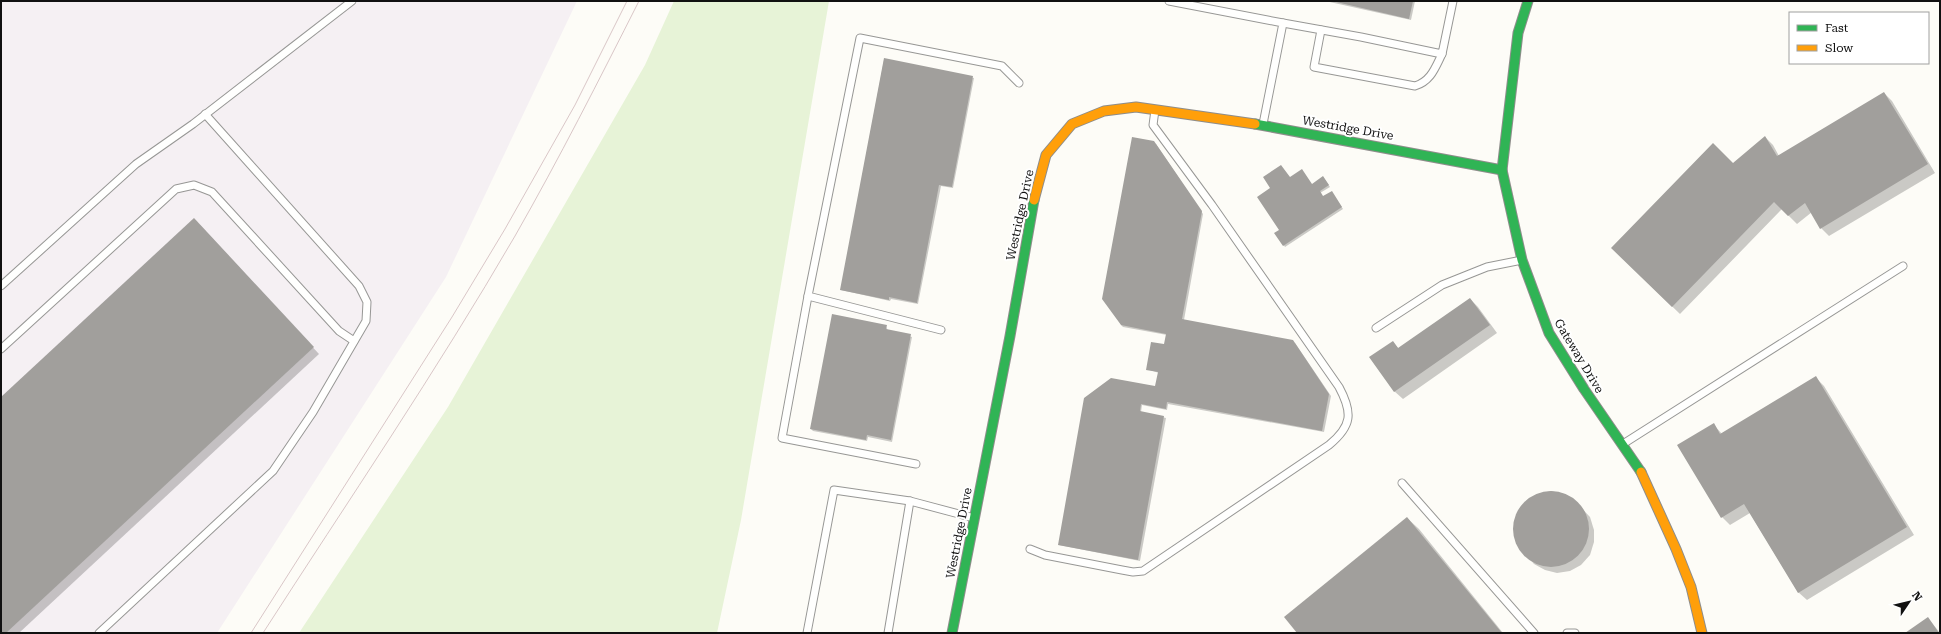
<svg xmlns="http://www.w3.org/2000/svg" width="1941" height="634" font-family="'Roboto Serif',serif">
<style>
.industrial{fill:#f5f0f3}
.green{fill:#e7f3d7}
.shadow{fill:#0003}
.building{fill:#a19f9c}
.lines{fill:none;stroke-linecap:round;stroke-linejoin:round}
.lane-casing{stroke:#979795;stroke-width:9}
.fast-casing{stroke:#8e8d8b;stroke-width:11}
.slow-casing{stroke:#8e8d8b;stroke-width:11}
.lane{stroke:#fffffe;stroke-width:7}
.fast{stroke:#30b455;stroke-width:9}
.slow{stroke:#ff9f0a;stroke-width:9}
.tram{stroke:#d9c6c7;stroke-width:1}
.labels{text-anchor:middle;stroke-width:4;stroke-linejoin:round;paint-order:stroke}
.street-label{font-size:12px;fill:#111;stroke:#fff}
</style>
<rect width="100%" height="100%" fill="#fdfcf7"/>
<polygon class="industrial" points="1,1 577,1 446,277 217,633 1,633"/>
<polygon class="green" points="674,1 829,1 741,520 717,633 299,633 448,407 645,65"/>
<g class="shadow">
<polygon points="1325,1 1415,1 1411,20"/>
<polygon points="884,60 974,78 953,188 941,186 918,304 891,299 890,301 841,290"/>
<polygon points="1884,93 1892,101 1935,173 1829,236 1821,228 1812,212 1797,224 1782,209 1680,314 1612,248 1733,164 1765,137 1773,145 1779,156"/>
<polygon points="1156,144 1203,214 1184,320 1295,343 1331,396 1324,432 1168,404 1167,410 1142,405 1141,412 1166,418 1140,561 1059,545 1085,398 1156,387 1159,373 1147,369 1165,346 1167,335 1123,327 1121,325"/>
<polygon points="1323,177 1330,187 1320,193 1324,198 1333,194 1343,209 1285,247 1276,233 1280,230 1290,179 1312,185"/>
<polygon points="200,225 319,354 19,633 1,633 1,398"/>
<polygon points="1470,299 1478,307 1497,333 1403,399 1394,391 1393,342 1399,349"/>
<polygon points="886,326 888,331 912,337 892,442 868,437 867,441 813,431 811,429"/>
<polygon points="1816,378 1824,386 1914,535 1807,600 1798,592 1750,513 1730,525 1722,517 1714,425 1722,434"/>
<polygon points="1551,491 1564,494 1575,501 1590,517 1594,530 1594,542 1590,555 1581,565 1570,571 1557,573 1545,570 1534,564 1519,547 1514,535 1514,522 1519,510 1527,500 1538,494"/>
<polygon points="1407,518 1419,529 1503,633 1298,633"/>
<polygon points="1928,618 1940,633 1907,633"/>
</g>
<g class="building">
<polygon points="1332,1 1413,1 1409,19"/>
<polygon points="884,58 973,76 952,187 939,185 917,303 889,297 889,300 840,290"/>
<polygon points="1884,92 1928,164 1820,229 1805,203 1788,216 1774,202 1672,307 1611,248 1713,143 1733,163 1765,136 1777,156"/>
<polygon points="1132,137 1154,141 1202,211 1182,319 1293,340 1329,394 1322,431 1167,402 1166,409 1141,404 1140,411 1164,416 1138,560 1058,545 1084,398 1111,378 1155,386 1158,372 1146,370 1151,342 1164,344 1166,334 1121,325 1102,299"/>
<polygon points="1281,165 1290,177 1302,169 1312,184 1323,176 1329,185 1320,191 1323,196 1332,191 1342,207 1283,246 1274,233 1279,230 1257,197 1270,188 1263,177"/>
<polygon points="194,218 314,347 6,633 1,633 1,397"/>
<polygon points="1470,298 1490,325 1394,392 1369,357 1393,341 1398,348"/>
<polygon points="832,314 887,325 886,329 911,334 891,440 867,435 866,440 810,429"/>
<polygon points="1816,376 1907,527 1798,593 1744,504 1721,518 1677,445 1714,423 1720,434"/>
<circle cx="1551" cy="529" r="38"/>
<polygon points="1407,517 1502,633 1297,633 1284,617"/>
<polygon points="1928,617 1939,633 1905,633"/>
</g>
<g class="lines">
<g class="lane-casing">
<g id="lane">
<polyline points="1169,1 1283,23 1263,124"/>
<polyline points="1283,23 1361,37 1442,54 1453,1"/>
<path d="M1321 30 1314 67 1415 86C1431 81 1435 68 1442 54"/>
<polyline points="1,286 136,164 193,124 352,1"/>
<polyline points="808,296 782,438 916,464"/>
<polyline points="1376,328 1442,285 1487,267 1522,260"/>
<polyline points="941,330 808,296 860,38 1002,66 1019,83"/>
<polyline points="1,349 176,189 194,185 212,192 339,331 354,341"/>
<polyline points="1623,444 1903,266"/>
<polyline points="1402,483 1534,633"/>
<path d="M1030 549 1045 555 1122 570 1133 572 1143 571 1329 445C1352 426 1353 413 1339 387L1212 205 1153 125 1155 110"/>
<polyline points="99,633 273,471 313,412 366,321 367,302 359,286 205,114"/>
<polyline points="807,633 834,490 910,501 974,518"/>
<polyline points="888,633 910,501"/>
<polyline points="1567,633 1575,633"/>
</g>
</g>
<g class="fast-casing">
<g id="fast">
<polyline points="1528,1 1518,33 1502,170 1522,260 1549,333 1584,389 1641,472"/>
<polyline points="1255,124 1502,170"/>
<polyline points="952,633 1010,336 1034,200"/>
</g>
</g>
<g class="slow-casing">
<g id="slow">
<polyline points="1034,200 1046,155 1072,124 1104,111 1136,107 1255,124"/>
<polyline points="1641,472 1676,549 1691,587 1702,633"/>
</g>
</g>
<use href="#lane" class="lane"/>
<use href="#fast" class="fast"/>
<use href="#slow" class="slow"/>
<g class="tram">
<polyline points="251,633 452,317 505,229 575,105 627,1"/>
<path d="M263 633C348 501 436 372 515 236 559 159 599 80 639 1"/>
</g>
</g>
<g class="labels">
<g class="street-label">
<text transform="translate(1348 128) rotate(10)" y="4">Westridge Drive</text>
<text transform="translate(1020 215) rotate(-78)" y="4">Westridge Drive</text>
<text transform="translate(1579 356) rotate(59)" y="4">Gateway Drive</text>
<text transform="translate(959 533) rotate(-79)" y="4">Westridge Drive</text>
</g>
</g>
<rect width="1941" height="634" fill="none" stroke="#111111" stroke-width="4"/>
<rect x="1789" y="12" width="140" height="52" fill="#ffffff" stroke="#a0a0a0"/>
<rect x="1797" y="25" width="20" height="6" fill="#30b455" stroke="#a0a0a0"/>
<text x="1825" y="32" font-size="12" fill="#111111">Fast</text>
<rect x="1797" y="45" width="20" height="6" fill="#ff9f0a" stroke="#a0a0a0"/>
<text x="1825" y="52" font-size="12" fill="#111111">Slow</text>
<g transform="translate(1909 602) rotate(55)" stroke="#ffffff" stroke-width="3" paint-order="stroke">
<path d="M0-3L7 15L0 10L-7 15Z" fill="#111111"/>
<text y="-6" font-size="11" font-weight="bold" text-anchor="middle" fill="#111111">N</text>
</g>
</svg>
